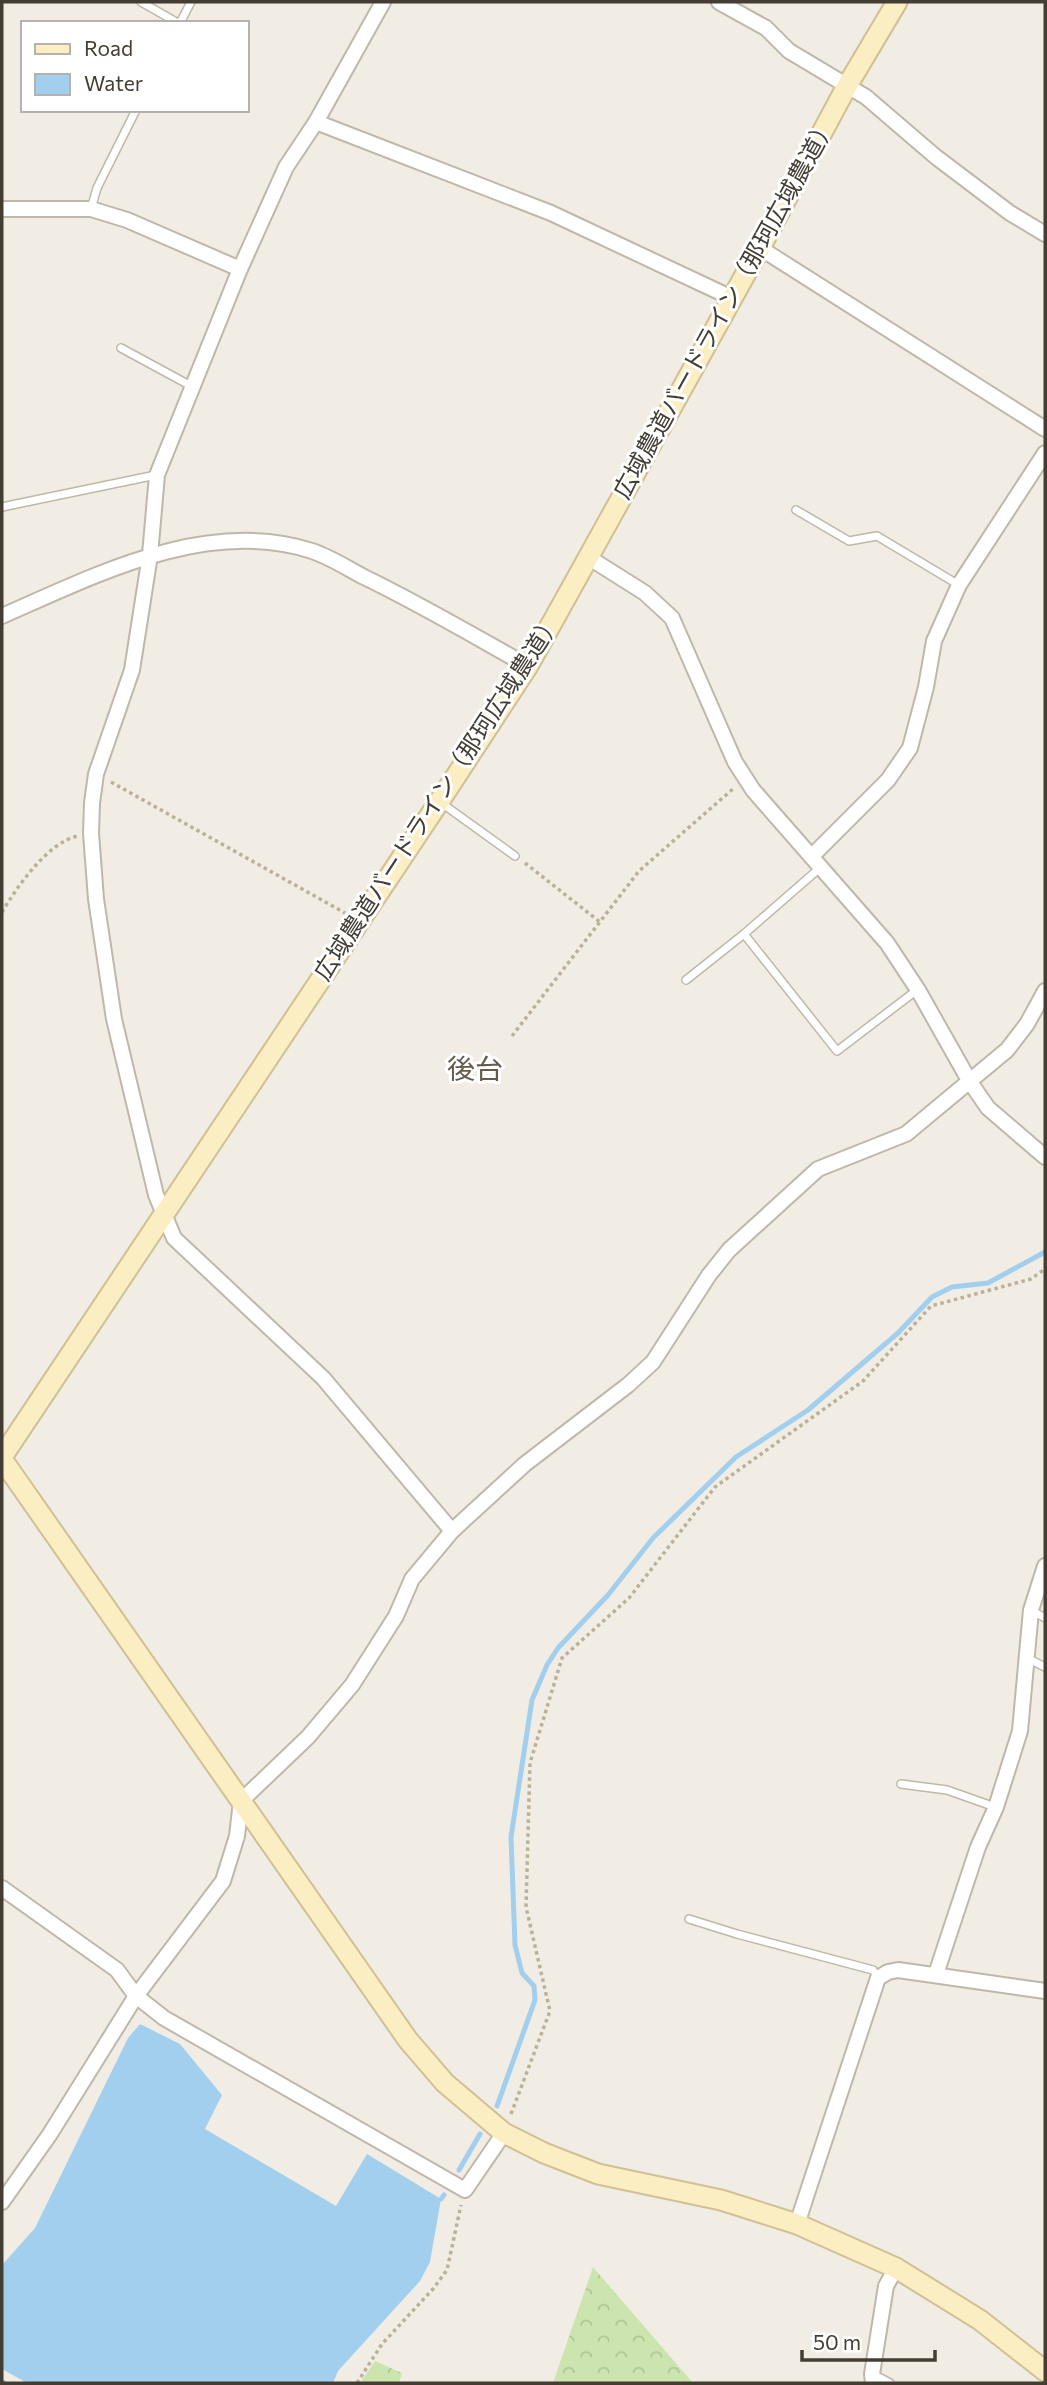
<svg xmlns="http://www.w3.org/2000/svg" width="1047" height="2385" font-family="Commissioner,'Noto Sans JP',sans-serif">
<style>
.forest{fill:url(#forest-crowns)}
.water{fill:#a2cfed}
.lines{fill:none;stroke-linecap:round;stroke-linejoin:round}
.stream{stroke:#a2cfed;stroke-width:5}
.lane-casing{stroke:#bfb8aa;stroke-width:10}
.street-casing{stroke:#bfb8aa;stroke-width:18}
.secondary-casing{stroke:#d0c095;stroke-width:23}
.path{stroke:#bdb099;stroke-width:3.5;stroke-dasharray:3.5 3.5;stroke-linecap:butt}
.lane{stroke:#fff;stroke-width:7}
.street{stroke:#fff;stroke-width:14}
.secondary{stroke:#fceec3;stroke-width:19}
.labels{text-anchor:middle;stroke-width:6;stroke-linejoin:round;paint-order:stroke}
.street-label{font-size:24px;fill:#433d34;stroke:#fff}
.quarter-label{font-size:28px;fill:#655b4c;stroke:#fff}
</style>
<defs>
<pattern id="forest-crowns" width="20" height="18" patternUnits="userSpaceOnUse" patternTransform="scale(1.75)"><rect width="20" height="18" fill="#cce5ae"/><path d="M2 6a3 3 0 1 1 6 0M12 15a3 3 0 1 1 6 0" fill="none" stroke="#b0c596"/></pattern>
</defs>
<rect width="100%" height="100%" fill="#f1ede4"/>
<g class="forest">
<polygon points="593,2267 693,2383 553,2383"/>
<polygon points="375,2361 402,2373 399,2383 360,2383"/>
</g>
<polygon class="water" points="140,2024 180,2044 222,2095 205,2129 336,2206 367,2154 441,2199 430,2262 420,2281 338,2371 333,2383 27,2383 2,2369 2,2265 35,2228 128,2038"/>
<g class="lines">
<g class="stream">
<polyline points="497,2106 535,2000 534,1986 522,1973 515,1945 511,1837 532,1700 547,1665 558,1648 608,1595 653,1538 736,1457 808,1410 898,1333 932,1297 952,1287 988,1283 1045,1252"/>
<polyline points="459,2170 480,2134"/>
<polyline points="441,2199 444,2195"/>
</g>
<g class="lane-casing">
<g id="lane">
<polyline points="141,2 178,23"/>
<polyline points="180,23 191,2"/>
<polyline points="91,209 97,188 136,110"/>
<polyline points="121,348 193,387"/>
<polyline points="2,507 156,475"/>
<polyline points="796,510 849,541 877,536 959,585"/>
<polyline points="440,802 515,856"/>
<polyline points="744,934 837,1051 917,990"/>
<polyline points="686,980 744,934 821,867"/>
<polyline points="1031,1610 1045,1618"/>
<polyline points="1027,1658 1045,1667"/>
<polyline points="901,1784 947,1790 995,1807"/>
<polyline points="689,1919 737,1934 873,1970 878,1978"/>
<polyline points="873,2374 890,2383"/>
</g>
</g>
<g class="street-casing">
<g id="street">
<polyline points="383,2 316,122 286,167 240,269 157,475 150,555 132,670 96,774 92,803 91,833 96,899 114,1019 156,1195 174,1238 323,1378 452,1531"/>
<polyline points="719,2 766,28 789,51 866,97 936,157 1010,213 1045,234"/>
<polyline points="316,122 551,213 732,298"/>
<polyline points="2,209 91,209 127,220 240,269"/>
<polyline points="760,248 1045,429"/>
<polyline points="588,557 645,593 672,618 735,762 753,790 887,943 918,990 970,1082 988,1108 1045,1157"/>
<path d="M2 616C96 575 207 517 312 551 330 557 347 568 364 577 420 604 474 636 528 666"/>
<polyline points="812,856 888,780 910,748 926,687 934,641 959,585 1045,453"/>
<polyline points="2,1888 117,1970 136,1996 164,2018 465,2190 504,2133"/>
<polyline points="936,1974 978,1847 996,1807 1020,1731 1031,1610 1045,1566"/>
<polyline points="2,2202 50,2134 136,1996 223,1881 237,1836 241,1801 308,1737 352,1685 396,1616 412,1579 452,1531 525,1464 628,1385 653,1362 709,1275 729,1250 818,1169 906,1134 1007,1050 1027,1024 1045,991"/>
<polyline points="797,2224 878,1978 888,1972 898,1970 1045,1991"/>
<polyline points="873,2383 872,2374 886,2286 896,2268"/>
</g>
</g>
<g class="secondary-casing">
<g id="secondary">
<polyline points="2,1457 439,802 528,666 760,248 847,86 897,2"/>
<polyline points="2,1459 408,2040 445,2083 504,2133 544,2153 598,2174 721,2200 797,2224 896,2268 980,2320 1045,2371"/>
</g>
</g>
<g class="path">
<polyline points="111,782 345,913"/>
<polyline points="525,863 600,922"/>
<path d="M2 912C17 887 48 842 78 836"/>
<polyline points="512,1036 639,871 734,788"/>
<polyline points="511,2114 550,2011 526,1907 530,1763 562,1658 629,1598 715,1487 863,1381 931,1306 1031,1279 1045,1269"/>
<polyline points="2,2381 6,2383"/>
<polyline points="357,2383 382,2344 433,2289 447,2270 461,2205"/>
</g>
<use href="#lane" class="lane"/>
<use href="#street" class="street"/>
<use href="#secondary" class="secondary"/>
</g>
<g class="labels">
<g class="street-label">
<text transform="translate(725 308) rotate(-61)" y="8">広域農道バードライン（那珂広域農道）</text>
<text transform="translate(438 797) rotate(-57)" y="8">広域農道バードライン（那珂広域農道）</text>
</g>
<g class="quarter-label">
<text x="475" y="1079">後台</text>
</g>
</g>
<rect width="1047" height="2385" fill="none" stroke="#433d34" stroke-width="7"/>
<rect x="21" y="21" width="228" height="91" fill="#ffffff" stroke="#b4b1ae" stroke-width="2"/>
<rect x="35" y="44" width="35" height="10" fill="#fceec3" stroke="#b4b1ae" stroke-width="2"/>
<text x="84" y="56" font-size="21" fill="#433d34">Road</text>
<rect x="35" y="74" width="35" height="21" fill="#a2cfed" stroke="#b4b1ae" stroke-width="2"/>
<text x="84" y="91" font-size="21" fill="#433d34">Water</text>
<path d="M802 2350v10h133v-10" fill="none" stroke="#433d34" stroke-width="3.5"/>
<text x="813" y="2350" font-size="21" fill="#433d34" stroke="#ffffff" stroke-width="5" paint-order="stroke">50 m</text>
</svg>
